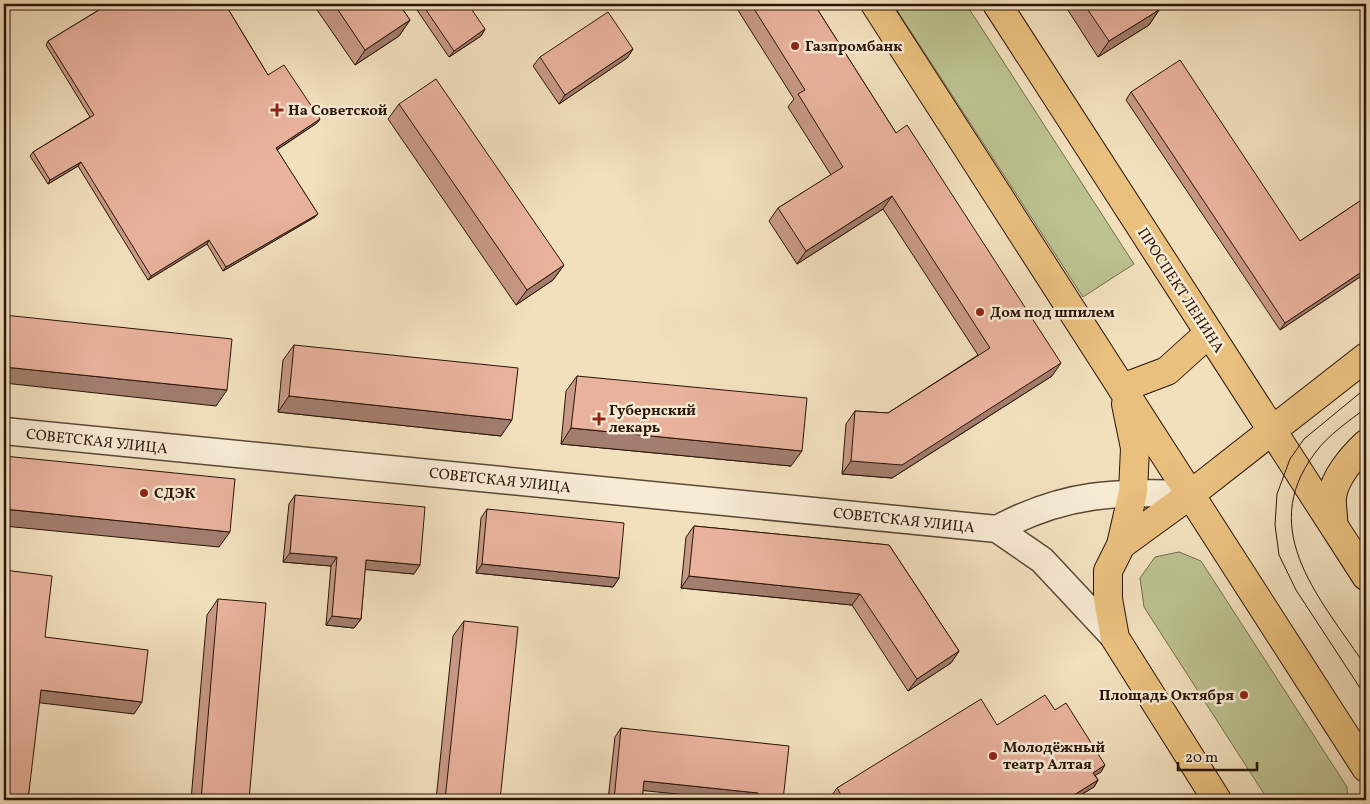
<svg xmlns="http://www.w3.org/2000/svg" width="1370" height="804" font-family="Vollkorn,serif">
<style>
.green{fill:#bcc290;stroke:#726c4c}
.lines{fill:none;stroke-linecap:round;stroke-linejoin:round}
.street-casing{stroke:#5b4836;stroke-width:29}
.primary-casing{stroke:#291509;stroke-width:30}
.street{stroke:#f7ebd4;stroke-width:26}
.primary{stroke:#e9c07e;stroke-width:28}
.tram{stroke:#291509;stroke-width:1}
.wall{fill:#c89987;stroke:#291509}
.shaded-wall{fill:#a37d6e;stroke:#291509}
.building{fill:#e9b29d;stroke:#291509}
.poi-dot{fill:#8f2418;stroke:#f7ebd4;stroke-width:2}
.labels{text-anchor:middle;stroke-width:5;stroke-linejoin:round;paint-order:stroke}
.poi-label{font-size:15px;font-weight:bold;fill:#291509;stroke:#f7ebd4;text-anchor:start}
.street-label{font-size:15px;fill:#291509;stroke:#f7ebd4}
</style>
<rect width="100%" height="100%" fill="#f2e0bd"/>
<filter id="stains"><feTurbulence type="fractalNoise" baseFrequency=".004" numOctaves="4"/><feColorMatrix values="0 0 0 0 .2 0 0 0 0 .09 0 0 0 0 .02 0 0 0 .5 -.17"/></filter>
<radialGradient id="worn" r=".72"><stop offset=".6" stop-color="#630" stop-opacity="0"/><stop offset="1" stop-color="#630" stop-opacity=".3"/></radialGradient>
<g class="green">
<polygon points="893,4 966,4 1134,264 1083,297"/>
<polygon points="1179,552 1201,561 1347,787 1348,800 1268,800 1144,607 1140,578 1155,557"/>
</g>
<g class="lines">
<g class="street-casing">
<g id="street">
<polyline points="4,431 997,529 1042,560 1115,638"/>
<path d="M997 529C1066 492 1115 492 1191 494"/>
</g>
</g>
<g class="primary-casing">
<g id="primary">
<polyline points="875,4 1366,768"/>
<polyline points="997,4 1366,576"/>
<polyline points="1122,388 1167,371 1209,333"/>
<path d="M1333 524C1334 515 1331 506 1332 497 1334 478 1353 456 1366 444"/>
<polyline points="1121,545 1133,492 1135,448 1126,404"/>
<polyline points="1217,800 1115,638 1108,599 1108,571 1121,545 1191,494 1366,357"/>
</g>
</g>
<use href="#street" class="street"/>
<use href="#primary" class="primary"/>
<g class="tram">
<polyline points="1366,388 1304,439 1290,459 1277,494 1275,525 1279,555 1296,590 1366,697"/>
<path d="M1366 408C1349 421 1328 435 1315 453 1255 532 1323 601 1366 667"/>
</g>
</g>
<g class="wall">
<polygon points="107,4 225,4 268,75 320,119 317,123 277,150 318,214 315,217 223,271 207,244 148,280 78,166 48,184 30,156 33,152 90,117 46,45 48,41 107,5"/>
<polygon points="313,4 399,4 410,20 399,36 355,65"/>
<polygon points="422,4 485,29 481,36 449,57 417,10"/>
<polygon points="734,4 814,4 896,133 1052,376 892,478 842,474 846,424 855,411 888,413 978,355 883,209 797,264 769,221 778,208 831,175 788,107 794,99"/>
<polygon points="1064,4 1155,4 1159,10 1149,25 1098,57"/>
<polygon points="633,49 627,58 559,104 533,66 540,57"/>
<polygon points="1131,92 1300,241 1366,197 1366,273 1280,330 1126,100"/>
<polygon points="399,104 564,265 553,280 516,305 388,119"/>
<polygon points="294,345 501,436 278,412 283,360"/>
<polygon points="577,376 791,466 561,444 566,391"/>
<polygon points="295,495 414,574 365,569 361,619 354,628 326,625 331,566 283,562 289,504"/>
<polygon points="487,509 619,578 613,587 476,573 481,518"/>
<polygon points="694,526 889,545 959,651 951,663 908,691 852,605 681,588 686,537"/>
<polygon points="218,599 249,800 191,800 207,615"/>
<polygon points="464,621 500,800 436,800 453,636"/>
<polygon points="1055,710 1101,772 1095,775 1098,780 1094,787 1072,800 836,800 832,795 837,788 997,725"/>
<polygon points="621,728 783,800 738,800 643,790 642,800 608,800 615,737"/>
</g>
<g class="shaded-wall">
<polygon points="1159,10 1149,25 1098,57 1109,41"/>
<polygon points="410,20 399,36 355,65 365,50"/>
<polygon points="485,29 481,36 449,57 454,51"/>
<polygon points="633,49 627,58 559,104 565,95"/>
<polygon points="320,119 317,123 273,152 276,148"/>
<polygon points="81,162 78,166 48,184 50,180"/>
<polygon points="892,196 883,209 797,264 806,251"/>
<polygon points="318,214 315,217 223,271 226,267"/>
<polygon points="209,240 207,244 148,280 151,276"/>
<polygon points="564,265 553,280 516,305 527,290"/>
<polygon points="1366,269 1366,273 1280,330 1285,323"/>
<polygon points="1061,363 1052,376 892,478 842,474 851,461"/>
<polygon points="4,367 227,390 216,406 4,383"/>
<polygon points="289,396 512,420 501,436 278,412"/>
<polygon points="571,428 802,451 791,466 561,444"/>
<polygon points="4,509 230,532 219,547 4,526"/>
<polygon points="290,553 337,557 331,566 283,562"/>
<polygon points="366,560 420,565 414,574 359,569"/>
<polygon points="482,564 619,578 613,587 476,573"/>
<polygon points="689,576 860,594 852,605 681,588"/>
<polygon points="332,616 361,619 354,628 326,625"/>
<polygon points="959,651 951,663 908,691 917,679"/>
<polygon points="41,690 142,702 134,714 33,702"/>
<polygon points="1105,765 1101,772 1089,779 1093,773"/>
<polygon points="1098,780 1094,787 1072,800 1066,800"/>
<polygon points="644,781 758,793 753,800 738,800 637,790"/>
</g>
<g class="building">
<polygon points="109,4 225,4 268,75 284,65 320,119 276,148 318,214 226,267 209,240 151,276 81,162 50,180 33,152 94,115 48,41"/>
<polygon points="334,4 399,4 410,20 365,50"/>
<polygon points="422,4 468,4 485,29 454,51"/>
<polygon points="751,4 814,4 896,133 907,125 1061,363 902,465 851,461 855,411 888,413 990,348 892,196 806,251 778,208 843,167 798,94 805,90"/>
<polygon points="1084,4 1155,4 1159,10 1109,41"/>
<polygon points="608,12 633,49 565,95 540,57"/>
<polygon points="1180,60 1300,241 1366,197 1366,269 1285,323 1131,92"/>
<polygon points="436,79 564,265 527,290 399,104"/>
<polygon points="4,315 232,339 227,390 4,367"/>
<polygon points="294,345 518,368 512,420 289,396"/>
<polygon points="577,376 807,398 802,451 571,428"/>
<polygon points="4,456 235,479 230,532 4,509"/>
<polygon points="295,495 425,507 420,565 366,560 361,619 332,616 337,557 290,553"/>
<polygon points="487,509 624,523 619,578 482,564"/>
<polygon points="694,526 889,545 959,651 917,679 860,594 689,576"/>
<polygon points="4,570 52,576 45,637 148,650 142,702 41,690 28,800 4,800"/>
<polygon points="218,599 266,603 249,800 201,800"/>
<polygon points="464,621 518,627 500,800 445,800"/>
<polygon points="1045,695 1055,710 1066,703 1105,765 1093,773 1098,780 1066,800 844,800 837,788 981,699 997,725"/>
<polygon points="621,728 789,746 783,800 758,800 758,793 644,781 642,800 614,800"/>
</g>
<g class="poi-dot">
<circle cx="795" cy="46" r="5"/>
<path d="M274.5 102.5h5v5h5v5h-5v5h-5v-5h-5v-5h5z"/>
<circle cx="980" cy="312" r="5"/>
<path d="M596.5 411.5h5v5h5v5h-5v5h-5v-5h-5v-5h5z"/>
<circle cx="144" cy="493" r="5"/>
<circle cx="1244" cy="695" r="5"/>
<circle cx="993" cy="756" r="5"/>
</g>
<g class="labels">
<g class="poi-label">
<text x="805" y="51">Газпромбанк</text>
<text x="288" y="115">На Советской</text>
<text x="990" y="317">Дом под шпилем</text>
<text x="609" y="415">Губернский<tspan x="609" dy="17">лекарь</tspan></text>
<text x="154" y="498">СДЭК</text>
<text x="1234" y="700" text-anchor="end">Площадь Октября</text>
<text x="1003" y="752">Молодёжный<tspan x="1003" dy="17">театр Алтая</tspan></text>
</g>
<g class="street-label">
<text transform="translate(1181 290) rotate(57)" y="5">ПРОСПЕКТ ЛЕНИНА</text>
<text transform="translate(97 441) rotate(6)" y="5">СОВЕТСКАЯ УЛИЦА</text>
<text transform="translate(500 480) rotate(6)" y="5">СОВЕТСКАЯ УЛИЦА</text>
<text transform="translate(904 520) rotate(6)" y="5">СОВЕТСКАЯ УЛИЦА</text>
</g>
</g>
<rect width="1370" height="804" fill="none" stroke="#f2e0bd" stroke-width="20"/>
<rect x="5" y="5" width="1360" height="794" fill="none" stroke="#291509" stroke-width="2.5"/>
<rect x="10" y="10" width="1350" height="784" fill="none" stroke="#291509"/>
<path d="M1178 762v8h79v-8" fill="none" stroke="#291509" stroke-width="2.5"/>
<text x="1185" y="762" font-size="15" fill="#291509" stroke="#f7ebd4" stroke-width="4" paint-order="stroke">20 m</text>
<rect width="100%" height="100%" filter="url(#stains)"/>
<rect width="100%" height="100%" fill="url(#worn)"/>
</svg>
